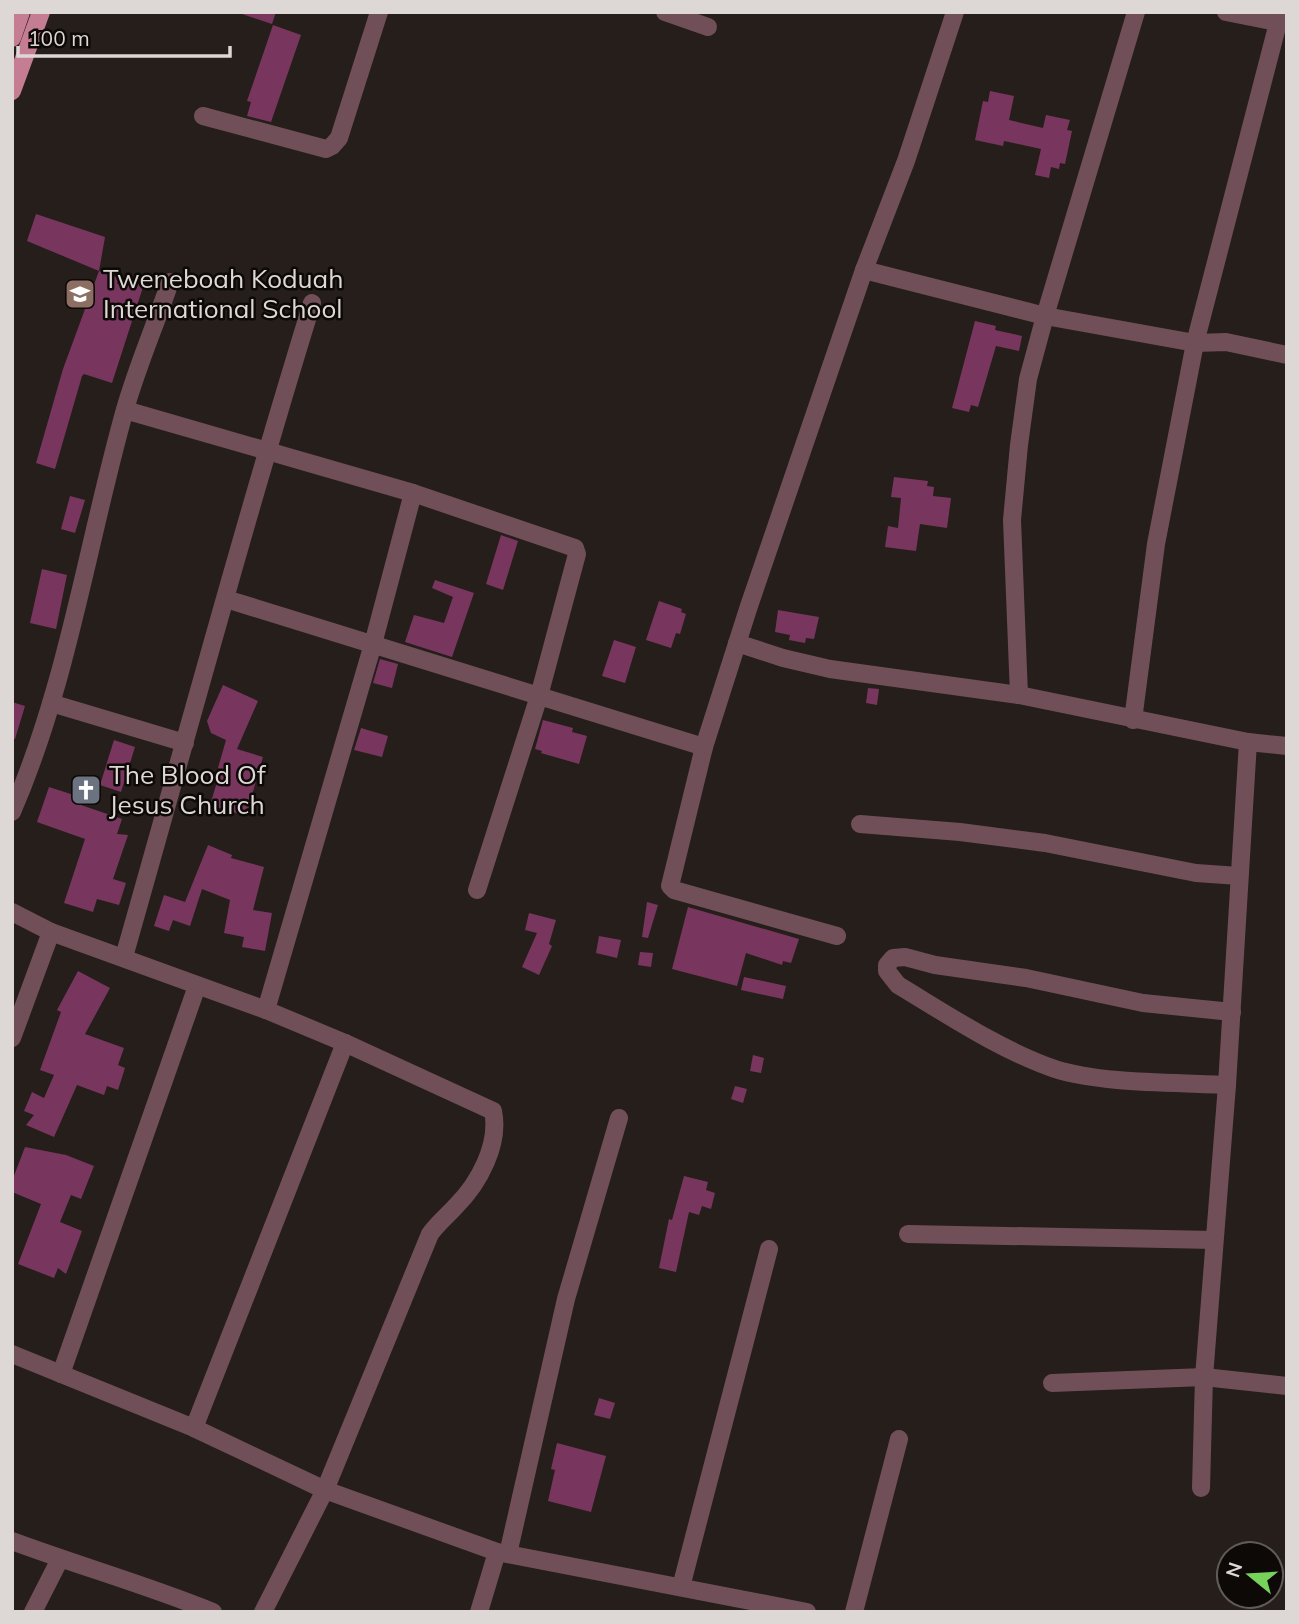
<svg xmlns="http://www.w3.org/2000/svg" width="1299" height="1624" font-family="Mulish,sans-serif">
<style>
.building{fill:#78365f}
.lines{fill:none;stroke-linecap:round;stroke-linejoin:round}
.minor{stroke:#714f59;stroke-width:18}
.major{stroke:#c47d93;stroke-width:18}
.labels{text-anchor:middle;stroke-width:5;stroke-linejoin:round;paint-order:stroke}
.poi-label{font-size:26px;fill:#ddd7d5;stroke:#0c0907;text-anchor:start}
</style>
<rect width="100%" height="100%" fill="#251e1a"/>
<g class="building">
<polygon points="242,12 276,12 272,24 242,14"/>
<polygon points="273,25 301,35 271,122 247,116 251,102 247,101"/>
<polygon points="990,91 1014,96 1009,120 1043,128 1046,115 1070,120 1067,130 1072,131 1065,164 1060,163 1059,169 1051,167 1049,178 1035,175 1041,149 1004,141 1003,146 975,140 983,101 988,102"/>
<polygon points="36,214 105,237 99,271 27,241"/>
<polygon points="99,271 119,278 117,284 144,284 112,383 84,374 82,376 55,469 36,463 63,369"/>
<polygon points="975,321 996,326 995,330 1022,336 1019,351 996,346 978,407 971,405 969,412 952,408"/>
<polygon points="894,477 928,481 927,486 934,487 933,496 951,498 947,528 920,524 916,551 885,547 888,526 898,528 901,498 891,497"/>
<polygon points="70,496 85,500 75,533 61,529"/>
<polygon points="501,535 518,541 503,590 486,584"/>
<polygon points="42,569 67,575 56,629 30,623"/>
<polygon points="435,580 474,593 452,657 405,642 414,615 444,623 453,597 432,588"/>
<polygon points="659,601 682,609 681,612 686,614 680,634 676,633 671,648 646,640"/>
<polygon points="778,610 819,617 814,639 806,638 805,643 789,640 790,635 775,632"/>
<polygon points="614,640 636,647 625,683 602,676"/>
<polygon points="380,659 398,664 392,688 373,683"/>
<polygon points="223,685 258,701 237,749 263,757 246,816 210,805 221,769 218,768 226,740 211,733 207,721"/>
<polygon points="868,688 879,689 877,705 866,703"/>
<polygon points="12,702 25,706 15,739 12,739"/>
<polygon points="543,720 573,728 572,732 587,736 579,764 541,753 542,751 535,749"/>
<polygon points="361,728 388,736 382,757 354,750"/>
<polygon points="114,740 135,747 121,792 100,785"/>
<polygon points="49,787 80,797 78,804 122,819 117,834 128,835 113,879 126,883 119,905 97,899 93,912 64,903 85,839 37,822"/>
<polygon points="208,845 232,855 231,858 264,867 253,910 272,913 265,951 242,947 244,937 224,933 230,900 202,889 190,926 173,920 169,931 154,926 164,895 185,902"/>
<polygon points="647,902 658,905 648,938 642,937"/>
<polygon points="688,907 799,939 791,963 783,961 782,965 746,953 737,986 672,969"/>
<polygon points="529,913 556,920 549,944 552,946 539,975 522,967 537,933 525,930"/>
<polygon points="599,936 621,940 617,958 596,953"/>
<polygon points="640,952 653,953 651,967 638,965"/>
<polygon points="78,971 110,988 85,1034 124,1048 118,1065 125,1068 118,1090 107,1086 104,1095 77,1085 54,1137 26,1125 34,1115 24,1111 32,1092 44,1098 54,1075 40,1070 61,1012 57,1010"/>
<polygon points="744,977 786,986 783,999 741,990"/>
<polygon points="753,1055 764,1058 761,1073 750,1071"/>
<polygon points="735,1086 747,1089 743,1103 731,1099"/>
<polygon points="25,1147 66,1155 94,1166 81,1199 71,1195 60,1222 82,1231 66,1274 58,1268 54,1278 18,1264 41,1204 12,1192 12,1181"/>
<polygon points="684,1176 708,1182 706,1190 715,1193 711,1209 702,1206 699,1215 689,1212 676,1272 659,1268 669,1219 672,1220"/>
<polygon points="599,1398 615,1403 610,1419 594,1415"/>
<polygon points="557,1443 606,1456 591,1512 548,1501 555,1470 551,1469"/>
</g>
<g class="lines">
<g class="minor">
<polyline points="665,12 708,27"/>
<polyline points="1226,12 1287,24"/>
<polyline points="203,116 326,149 332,146 339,138 379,12"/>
<polyline points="864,270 1045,316 1195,343 1226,342 1287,355"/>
<polyline points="125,410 413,493 575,548 577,554 539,696 477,890"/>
<polyline points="226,599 704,747"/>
<polyline points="737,643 783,658 830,669 1019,695 1248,742 1287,746"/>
<polyline points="1019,695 1012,520 1019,445 1028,379 1045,316 1136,12"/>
<polyline points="51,703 185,743"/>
<polyline points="1133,720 1156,544 1195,343 1278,23 1286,12"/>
<path d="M12 812C67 685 87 546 124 413 136 369 155 326 170 282"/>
<polyline points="860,824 960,832 1045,843 1196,873 1239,876"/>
<path d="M12 912 51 932 266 1010 345 1043 493 1111C500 1144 479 1183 456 1206 447 1216 438 1223 430 1234L325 1490 263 1612"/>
<polyline points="837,936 674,890 670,886 704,747 749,606 864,270 906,161 955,12"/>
<path d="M124 957C186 739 245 520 312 303"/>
<polyline points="266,1010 373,644 413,493"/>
<polyline points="12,1038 51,932"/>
<path d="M1227 1085C1176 1082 1102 1084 1055 1069 1000 1050 948 1015 898 985L887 971V965L893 958 905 957 935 965 1026 978 1143 1003 1232 1012"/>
<polyline points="908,1234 1214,1240"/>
<polyline points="12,1354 194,1428 325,1490 497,1552 807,1612"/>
<polyline points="61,1374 197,986"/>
<polyline points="1052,1383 1204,1377 1287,1386"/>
<polyline points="194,1428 345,1043"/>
<polyline points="1201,1488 1204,1377 1227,1085 1248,742"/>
<path d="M12 1541C79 1566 147 1585 213 1612"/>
<polyline points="508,1554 566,1299 619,1118"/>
<polyline points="681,1587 769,1249"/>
<polyline points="33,1612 60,1559"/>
<polyline points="479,1612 497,1552"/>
<polyline points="854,1612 899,1439"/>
</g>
<g class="major">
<polyline points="12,38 21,12"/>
<polyline points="12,91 41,12"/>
</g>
</g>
<defs>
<g id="school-square" transform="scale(1.575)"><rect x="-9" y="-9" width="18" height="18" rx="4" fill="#8d6e63" stroke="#0c0907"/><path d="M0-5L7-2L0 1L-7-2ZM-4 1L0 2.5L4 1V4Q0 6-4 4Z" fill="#fff"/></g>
<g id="church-square" transform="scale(1.575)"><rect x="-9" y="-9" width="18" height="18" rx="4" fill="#6b7280" stroke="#0c0907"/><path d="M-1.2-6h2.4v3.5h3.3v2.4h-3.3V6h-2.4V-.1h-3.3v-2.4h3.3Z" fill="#fff"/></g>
</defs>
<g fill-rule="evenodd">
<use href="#school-square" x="80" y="294"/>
<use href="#church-square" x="86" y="790"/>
</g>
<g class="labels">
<g class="poi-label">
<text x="103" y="288">Tweneboah Koduah<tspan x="103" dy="30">International School</tspan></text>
<text x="109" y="784">The Blood Of<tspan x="109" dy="30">Jesus Church</tspan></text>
</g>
</g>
<rect width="1299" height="1624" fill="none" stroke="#ddd7d5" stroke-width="28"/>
<g transform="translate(1250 1575) rotate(288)"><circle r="33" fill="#0c0907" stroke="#605b59" stroke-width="2"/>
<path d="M0-5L12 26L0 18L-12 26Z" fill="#76d25a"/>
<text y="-10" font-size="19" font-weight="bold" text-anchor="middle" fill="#ddd7d5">N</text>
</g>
<path d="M18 46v10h212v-10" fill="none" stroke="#ddd7d5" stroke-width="3.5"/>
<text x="28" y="46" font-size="21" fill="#ddd7d5" stroke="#0c0907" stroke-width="5" paint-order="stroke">100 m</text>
</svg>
